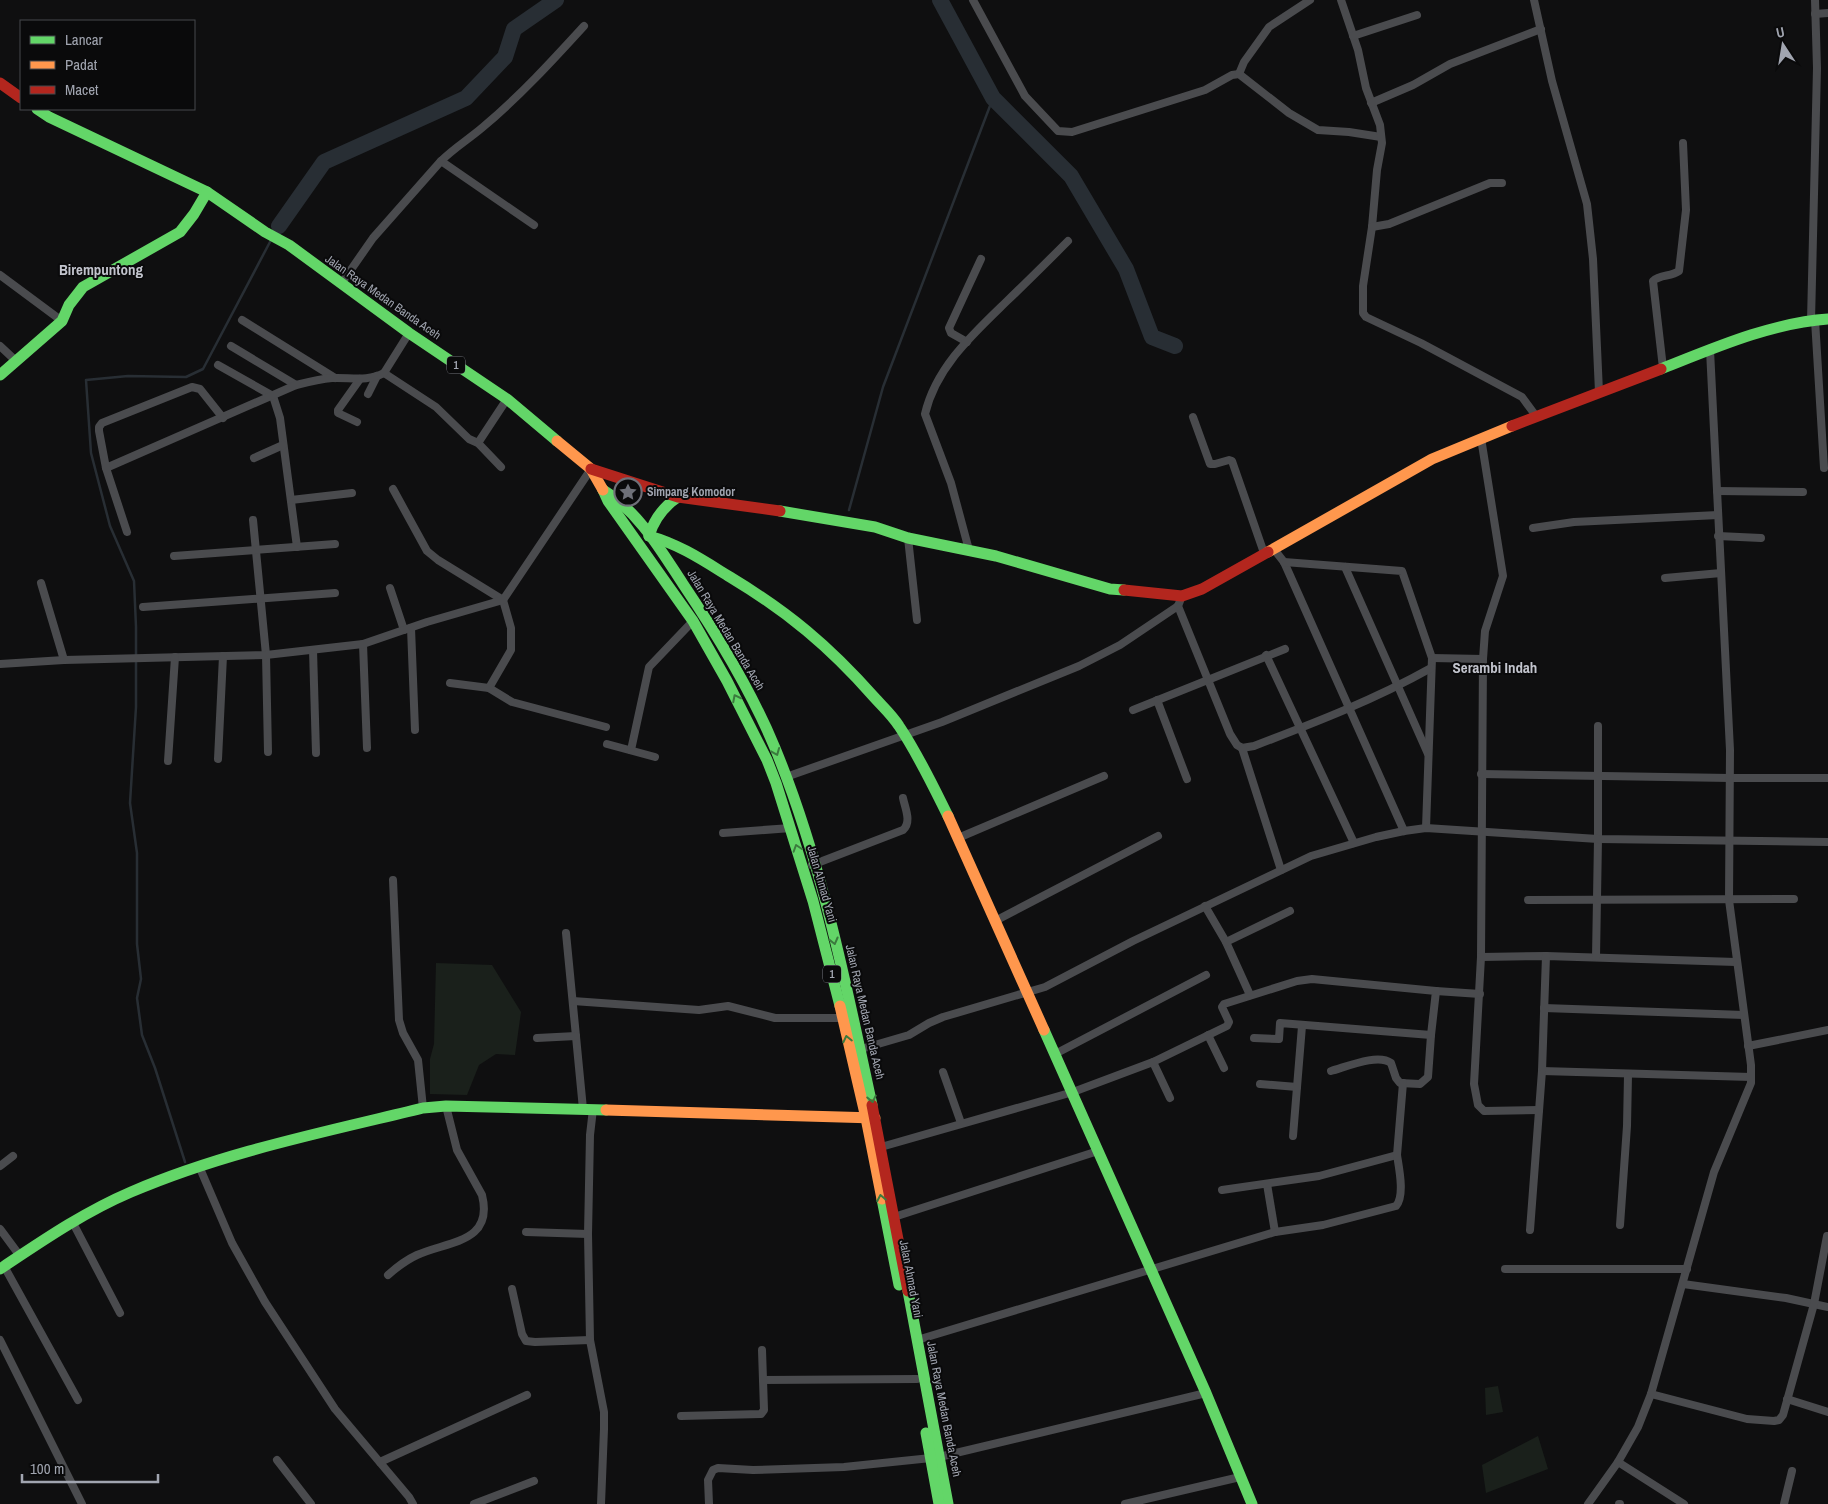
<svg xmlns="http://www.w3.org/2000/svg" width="1828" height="1504" font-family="'Archivo Narrow',sans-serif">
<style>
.green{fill:#1a201b}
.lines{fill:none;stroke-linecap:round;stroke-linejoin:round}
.stream{stroke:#282e34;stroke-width:2.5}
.river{stroke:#282e34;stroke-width:16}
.street{stroke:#4a4b4e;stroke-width:8}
.fast{stroke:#63d668;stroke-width:11}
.slow{stroke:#ff974d;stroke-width:11}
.jam{stroke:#b3261e;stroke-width:11}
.oneway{stroke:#3b7a3e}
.labels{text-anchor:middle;stroke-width:4;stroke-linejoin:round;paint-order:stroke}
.shield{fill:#0a0a0b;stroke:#74767e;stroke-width:1}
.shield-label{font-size:11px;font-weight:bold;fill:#a1a5b0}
.street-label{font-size:12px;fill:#a1a5b0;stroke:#0a0a0b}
.poi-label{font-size:12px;font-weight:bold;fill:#a1a5b0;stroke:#0a0a0b;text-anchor:start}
.quarter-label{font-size:15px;font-weight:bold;fill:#c2c4cd;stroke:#0a0a0b}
</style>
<rect width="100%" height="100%" fill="#0f0f10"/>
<g class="green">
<polygon points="436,963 492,965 521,1012 515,1055 496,1054 479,1065 467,1095 430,1094 430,1059 434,1044"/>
<polygon points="1498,1386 1503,1412 1486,1415 1485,1388"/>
<polygon points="1538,1436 1548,1469 1486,1493 1482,1465"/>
</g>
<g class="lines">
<g class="stream">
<polyline points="275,233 279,226"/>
<polyline points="849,510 883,387 993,98"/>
<polyline points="185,1162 155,1068 142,1035 137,998 141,979 137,944 137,853 130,803 136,707 136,627 134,581 110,526 91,453 86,380 128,376 186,377 203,369 271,240"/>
</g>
<g class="river">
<polyline points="940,0 993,98 1071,176 1126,269 1152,337 1175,346"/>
<polyline points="279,226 324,162 466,98 505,57 514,29 556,0"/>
</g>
<g class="street">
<polyline points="973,0 1025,96 1058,131 1072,132 1205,90 1232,75 1239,74 1289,113 1318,130 1349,132 1381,137"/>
<polyline points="1341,0 1358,50 1366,88 1380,125 1382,143 1377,170 1372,227 1363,286 1363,313 1366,317 1421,343 1522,397 1536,416"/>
<polyline points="1534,0 1552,81 1587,204 1593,259 1599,392"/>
<polyline points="1815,14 1828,13"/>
<polyline points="1353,36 1417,15"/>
<polyline points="1239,74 1244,62 1269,27 1310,0"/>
<polyline points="1371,103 1413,85 1450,64 1541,29"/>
<polyline points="441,161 534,225"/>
<polyline points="1372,227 1389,224 1490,183 1502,183"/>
<polyline points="0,275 62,321"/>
<path d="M341 284 373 238 441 161C454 148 469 139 483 127 520 96 552 61 584 26"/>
<polyline points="242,320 335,378"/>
<polyline points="1815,320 1824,468"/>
<polyline points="1811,321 1817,68 1815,0"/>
<polyline points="967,342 951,333 949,328 981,259"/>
<polyline points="0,346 16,361"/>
<polyline points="231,346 296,385"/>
<polyline points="218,365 273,396 280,418 297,547"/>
<path d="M1663 368 1653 281C1660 274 1671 277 1679 271L1686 210 1683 143"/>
<polyline points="384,373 436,407 469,439 478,443 501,467"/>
<polyline points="368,394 377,376"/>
<polyline points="1193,417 1210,464 1215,464 1229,460 1232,461 1264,553"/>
<polyline points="357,422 338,413 338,410 360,379"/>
<polyline points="1481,438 1503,576 1485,631 1483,659 1481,957 1474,1084 1478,1105 1484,1111 1539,1110"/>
<polyline points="478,443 507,399"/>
<polyline points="254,458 283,445"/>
<path d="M106 468 296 385C308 382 320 379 332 378 350 377 367 382 384 373L409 333"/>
<polyline points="393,489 427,551 438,560 503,600 511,628 511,650 489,688"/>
<polyline points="1717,491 1803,492"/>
<polyline points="291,500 352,493"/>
<polyline points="253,520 266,655 268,752"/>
<polyline points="1533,528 1574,522 1718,515"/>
<polyline points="127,532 106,468 99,431 99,427 102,423 192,387 200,389 223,418"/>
<polyline points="1718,536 1761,538"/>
<polyline points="908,538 917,620"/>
<polyline points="1273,548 1284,562 1404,831"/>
<path d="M969 550 951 483 925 414C936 367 973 334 1007 301 1028 281 1048 261 1068 241"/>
<polyline points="174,556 335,544"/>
<polyline points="1284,562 1402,571 1432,658 1426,828"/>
<polyline points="1345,567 1428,754"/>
<polyline points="1665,578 1721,573"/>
<polyline points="41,583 64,660"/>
<polyline points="390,588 404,630"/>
<path d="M1178 606 1230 734 1237 745 1242 748 1254 746C1314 723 1374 700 1431 668"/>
<polyline points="143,607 335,593"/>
<polyline points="411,628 415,730"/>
<polyline points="363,644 367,748"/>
<polyline points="313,650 316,753"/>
<polyline points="1266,655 1354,843"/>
<polyline points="1432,658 1483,659"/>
<polyline points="0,664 64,660 266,655 363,644 427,622 503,600 591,469"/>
<polyline points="450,683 489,688 512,702 606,727"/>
<polyline points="1157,700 1187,779"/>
<polyline points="1133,710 1285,649"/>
<polyline points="607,744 655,757"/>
<polyline points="1242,748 1281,870"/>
<polyline points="631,750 649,667 693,621"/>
<polyline points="218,759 223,656"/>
<polyline points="168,761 175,657"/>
<polyline points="1481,774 1730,778 1828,778"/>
<polyline points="786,777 942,722 1079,666 1120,645 1178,606 1182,596"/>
<polyline points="723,833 791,828"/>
<polyline points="958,838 1104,776"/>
<path d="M812 865 903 830C912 822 905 808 903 798"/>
<polyline points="393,880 399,1020 403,1033 418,1060 423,1108"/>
<polyline points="1528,900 1794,899"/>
<polyline points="1205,906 1226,942 1250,995"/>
<polyline points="995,921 1158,836"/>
<polyline points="566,933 583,1109"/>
<polyline points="1226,942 1290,911"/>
<polyline points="1481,957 1546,956 1736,962"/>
<polyline points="1596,957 1598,839 1598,726"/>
<polyline points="1436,991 1480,994"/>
<polyline points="573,1001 699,1010 728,1006 775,1018 843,1018"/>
<polyline points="1544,1008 1744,1015"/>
<polyline points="1208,1035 1224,1068"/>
<polyline points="537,1038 576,1036"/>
<polyline points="1748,1046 1828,1030"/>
<polyline points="861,1049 909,1035 929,1023 943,1017 1045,987 1133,941 1311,856 1376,837 1404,831 1426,828 1598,839 1828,842"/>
<polyline points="1055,1054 1206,975"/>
<polyline points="1153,1062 1170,1098"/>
<path d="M1331 1071C1346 1067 1378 1053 1391 1063L1396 1078 1400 1083 1420 1084 1428 1077 1431 1035"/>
<polyline points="1542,1071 1751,1077"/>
<polyline points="943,1072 961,1123"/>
<polyline points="1260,1084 1297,1087"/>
<polyline points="593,1109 590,1135 588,1234 590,1340 604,1412 604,1429 601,1504"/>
<polyline points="1293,1136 1302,1026"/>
<polyline points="881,1147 1073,1092 1153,1062 1227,1026 1229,1022 1222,1007 1224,1004 1297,981 1312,979 1436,991 1431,1035 1280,1023 1279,1039 1254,1038"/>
<polyline points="0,1166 13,1156"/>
<polyline points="199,1166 232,1243 265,1302 335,1409 409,1497 413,1504"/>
<polyline points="1267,1184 1275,1232"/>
<polyline points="1222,1190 1319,1176 1397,1155"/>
<polyline points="894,1217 1098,1151"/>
<polyline points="73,1223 120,1313"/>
<polyline points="1620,1225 1627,1126 1628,1075"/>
<polyline points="0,1229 20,1256"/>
<polyline points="1530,1230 1542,1071 1546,956"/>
<polyline points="526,1232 588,1234"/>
<polyline points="4,1266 78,1400"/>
<polyline points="1505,1269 1687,1269"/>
<path d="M388 1275C397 1267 406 1260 417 1255 448 1241 494 1243 482 1195L457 1150 446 1106"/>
<polyline points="1683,1284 1786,1298 1828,1307"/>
<polyline points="512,1289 522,1334 526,1341 535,1342 590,1340"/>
<polyline points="0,1340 82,1504"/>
<path d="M917 1340 1275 1232 1323 1225 1396 1206C1405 1196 1399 1168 1397 1155L1403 1083"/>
<polyline points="763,1380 917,1379"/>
<polyline points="1651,1394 1747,1419 1774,1421 1779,1420 1783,1415 1814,1304 1827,1236"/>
<polyline points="1787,1399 1828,1412"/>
<polyline points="681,1416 761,1414 764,1410 762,1350"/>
<polyline points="939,1457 1206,1393"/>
<polyline points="277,1460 311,1504"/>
<polyline points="380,1462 527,1395"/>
<polyline points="1618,1462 1684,1504"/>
<polyline points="474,1504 534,1481"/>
<polyline points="709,1504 708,1480 713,1470 718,1468 753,1470 844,1467 931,1458"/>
<polyline points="1125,1504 1240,1477"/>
<polyline points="1588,1504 1618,1462 1638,1427 1651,1394 1714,1172 1751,1083 1751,1065 1729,900 1730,750 1710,350"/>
<polyline points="1619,1504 1620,1504"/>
<polyline points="1784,1504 1792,1471"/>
</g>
<g class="fast">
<polyline points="37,109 49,117 207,192 265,232 289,245 409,333 507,399 557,441"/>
<path d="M1661 369C1714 348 1771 323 1828 319"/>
<polyline points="0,375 62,321 69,305 83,287 180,232 194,214 207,192"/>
<path d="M603 490C639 512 660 549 683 584 718 636 751 690 775 748 822 862 846 985 872 1105"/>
<polyline points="603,490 608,501 693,621 727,681 767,760 776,783 813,901 840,1006"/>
<polyline points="780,511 875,527 908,538 996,556 1110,589 1124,590"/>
<path d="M649 536C679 544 704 561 730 577 788 612 829 646 874 697 883 707 892 715 899 726 918 754 933 786 948 816"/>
<path d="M649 536C654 519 663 507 678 497"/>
<polyline points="1044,1030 1206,1393 1252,1504"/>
<polyline points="882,1199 899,1285"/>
<path d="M0 1269C42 1241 84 1212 131 1192 224 1152 325 1132 423 1108L446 1106 606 1110"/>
<polyline points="908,1291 948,1504"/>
<polyline points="926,1433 939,1504"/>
</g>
<g class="slow">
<polyline points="557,441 591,469 603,490"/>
<polyline points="1268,552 1432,459 1512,426"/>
<polyline points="948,816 1044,1030"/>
<polyline points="840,1006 866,1118 882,1199"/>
<polyline points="606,1110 875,1118"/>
</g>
<g class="jam">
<polyline points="0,83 21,98"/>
<polyline points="1512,426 1661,369"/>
<polyline points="591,469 678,497 780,511"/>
<polyline points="1124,590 1182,596 1202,589 1268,552"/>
<polyline points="872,1105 908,1291"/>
</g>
</g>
<defs><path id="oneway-chevron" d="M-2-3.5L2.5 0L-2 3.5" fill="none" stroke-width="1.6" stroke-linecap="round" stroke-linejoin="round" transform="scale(1.25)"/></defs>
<g class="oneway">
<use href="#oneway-chevron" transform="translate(736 698) rotate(-117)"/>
<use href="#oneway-chevron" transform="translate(776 752) rotate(68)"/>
<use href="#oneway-chevron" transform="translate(797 848) rotate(-108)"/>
<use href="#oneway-chevron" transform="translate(834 941) rotate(76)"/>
<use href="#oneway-chevron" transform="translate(847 1039) rotate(-103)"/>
<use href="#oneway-chevron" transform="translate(872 1099) rotate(78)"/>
<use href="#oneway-chevron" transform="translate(881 1198) rotate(-101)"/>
</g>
<defs>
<g id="sight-ring" transform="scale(1.4375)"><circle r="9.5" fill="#0a0a0b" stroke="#6e7078" stroke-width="1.5"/><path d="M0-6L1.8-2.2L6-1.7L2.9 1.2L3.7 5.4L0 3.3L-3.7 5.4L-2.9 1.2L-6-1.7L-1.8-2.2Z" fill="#6e7078"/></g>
</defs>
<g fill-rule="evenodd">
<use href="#sight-ring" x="628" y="492"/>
</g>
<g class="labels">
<g class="shield">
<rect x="447" y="356.5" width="18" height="17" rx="4"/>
<rect x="823" y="965.5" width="18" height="17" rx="4"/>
</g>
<g class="shield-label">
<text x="456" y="369">1</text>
<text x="832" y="978">1</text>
</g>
<g class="street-label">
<text transform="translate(383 297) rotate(35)" y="4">Jalan Raya Medan Banda Aceh</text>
<text transform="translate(726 630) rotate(59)" y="4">Jalan Raya Medan Banda Aceh</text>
<text transform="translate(822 884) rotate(74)" y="4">Jalan Ahmad Yani</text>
<text transform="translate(865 1012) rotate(77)" y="4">Jalan Raya Medan Banda Aceh</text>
<text transform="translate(911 1279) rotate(79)" y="4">Jalan Ahmad Yani</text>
<text transform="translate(944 1409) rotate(79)" y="4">Jalan Raya Medan Banda Aceh</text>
</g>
<g class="poi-label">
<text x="647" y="496">Simpang Komodor</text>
</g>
<g class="quarter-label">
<text x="101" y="275">Birempuntong</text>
<text x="1495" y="673">Serambi Indah</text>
</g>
</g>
<rect x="20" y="20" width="175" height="90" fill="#0a0a0b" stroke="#46484d"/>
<rect x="30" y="36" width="25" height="8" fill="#63d668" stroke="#46484d"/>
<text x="65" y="45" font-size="15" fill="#a1a5b0">Lancar</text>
<rect x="30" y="61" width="25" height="8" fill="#ff974d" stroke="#46484d"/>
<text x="65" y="70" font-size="15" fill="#a1a5b0">Padat</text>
<rect x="30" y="86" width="25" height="8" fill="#b3261e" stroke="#46484d"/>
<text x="65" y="95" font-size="15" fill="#a1a5b0">Macet</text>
<g transform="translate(1783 45) rotate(348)" stroke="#0a0a0b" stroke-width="4" paint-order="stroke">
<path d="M0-4L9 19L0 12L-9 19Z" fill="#a1a5b0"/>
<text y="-8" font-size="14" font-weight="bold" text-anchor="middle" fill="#a1a5b0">U</text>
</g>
<path d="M22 1474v8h136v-8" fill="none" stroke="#a1a5b0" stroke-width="2.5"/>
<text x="30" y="1474" font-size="15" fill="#a1a5b0" stroke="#0a0a0b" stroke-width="4" paint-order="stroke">100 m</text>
</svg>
